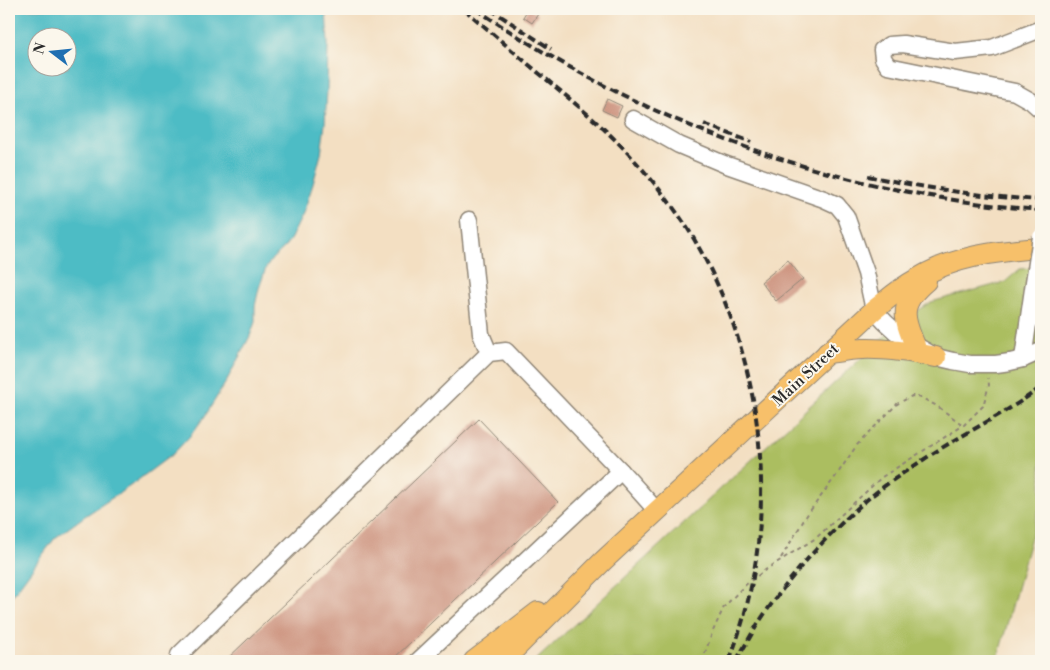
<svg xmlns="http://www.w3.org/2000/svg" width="1050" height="670" font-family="'Libre Bodoni',serif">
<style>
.green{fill:#abbe61;stroke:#6b7446}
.water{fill:#4ebcc5;stroke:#3c7478;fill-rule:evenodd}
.building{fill:#ce9581}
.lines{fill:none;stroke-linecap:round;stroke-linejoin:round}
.minor-casing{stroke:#8f8576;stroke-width:19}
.major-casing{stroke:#8f8576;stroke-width:22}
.path{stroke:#8f8576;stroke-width:2;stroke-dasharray:4 4;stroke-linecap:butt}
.minor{stroke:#fff;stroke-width:16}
.major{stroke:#f7c06b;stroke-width:20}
.rail{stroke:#2b2b2b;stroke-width:4;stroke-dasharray:8 4;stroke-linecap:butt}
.minor-bridge-casing{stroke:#8f8576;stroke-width:19;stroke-linecap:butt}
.minor-bridge{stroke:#fff;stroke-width:16}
.labels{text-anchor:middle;stroke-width:4;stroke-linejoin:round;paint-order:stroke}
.street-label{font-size:16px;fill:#2b2b2b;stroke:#fbf7ec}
</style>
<rect width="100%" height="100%" fill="#fbf7ec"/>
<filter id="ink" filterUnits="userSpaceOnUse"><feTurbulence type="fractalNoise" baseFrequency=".02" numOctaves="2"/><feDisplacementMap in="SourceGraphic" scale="10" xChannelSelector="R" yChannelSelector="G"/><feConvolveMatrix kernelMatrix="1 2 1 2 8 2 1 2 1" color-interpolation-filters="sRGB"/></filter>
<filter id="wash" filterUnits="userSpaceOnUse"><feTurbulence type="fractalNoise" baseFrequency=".0096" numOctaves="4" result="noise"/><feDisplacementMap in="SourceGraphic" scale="20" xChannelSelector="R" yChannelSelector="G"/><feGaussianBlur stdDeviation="1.12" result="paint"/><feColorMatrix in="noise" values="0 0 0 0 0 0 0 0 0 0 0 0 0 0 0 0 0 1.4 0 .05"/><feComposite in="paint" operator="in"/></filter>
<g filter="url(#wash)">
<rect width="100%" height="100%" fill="#f3dfc2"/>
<polygon class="green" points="1041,267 1041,501 997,661 535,661 898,324 931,302 1005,282 1020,269"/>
<path class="water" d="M9 9H326L328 44 327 91 325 124 321 154 313 184 303 214 291 238 285 247 272 259 266 268 259 288 255 306V322L250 336 226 382 205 416 190 436 174 453 130 486 85 516 55 538 9 600ZM38 38H68V68H38Z"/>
<g id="blocks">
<g class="building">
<polygon points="528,9 538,14 532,23 523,17"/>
<polygon points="607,99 622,106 617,117 602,110"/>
<polygon points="788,260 803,279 776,301 761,282"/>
<polygon points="479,419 558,502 391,661 225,661"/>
</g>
</g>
</g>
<g filter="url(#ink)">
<use href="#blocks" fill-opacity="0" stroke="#8f8576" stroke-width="1"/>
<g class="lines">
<g class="minor-casing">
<g id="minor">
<polyline points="1041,29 992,48 955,52 903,44 889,45 882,50 883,58 888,66 1015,92 1031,101 1041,110"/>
<polyline points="633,119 679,145 724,164 824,199 837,205 846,216 866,273 874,310 885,322 896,332 915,345 936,357 953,361 970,364 996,364 1010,362 1023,359 1041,351"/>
<polyline points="469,220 481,334 489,353"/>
<polyline points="1023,359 1034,282"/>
<polyline points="179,661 179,655 489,353 506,351 621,471 657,511"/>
<polyline points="418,661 621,471"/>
</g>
</g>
<g class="major-casing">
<g id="major">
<path d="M915 345C902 316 900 303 926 281"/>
<path d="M827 353C839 352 851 349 862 349 887 348 911 352 936 357"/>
<polyline points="474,661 538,612"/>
<path d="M503 661 603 561 874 310C888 299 900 288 915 280 953 256 998 251 1041 248"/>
</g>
</g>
<g class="path">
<polyline points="781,558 807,515 836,476 857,445 897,404 912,396 922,398 937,406 963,425"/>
<polyline points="702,661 713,631 724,607 744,586 768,568 816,538 882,477 964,425 983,406 989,385 988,378"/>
</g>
<use href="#minor" class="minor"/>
<use href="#major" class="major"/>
<g class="rail">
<path d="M464 9C491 32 518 56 546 79 577 105 609 131 636 162 655 183 673 206 688 229 767 357 784 521 729 661"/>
<path d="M476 9C646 125 836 194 1041 210"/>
<polyline points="490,9 551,49"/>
<polyline points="704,124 751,142"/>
<path d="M868 176C925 188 983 197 1041 200"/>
<path d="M736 661C743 649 750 637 757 625 786 581 822 540 861 505 882 486 908 470 932 454 968 431 1007 413 1041 387"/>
</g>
<g class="minor-bridge-casing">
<polyline id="minor-bridge" points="1034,282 1041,237"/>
</g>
<use href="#minor-bridge" class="minor-bridge"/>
</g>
</g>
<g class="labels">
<g class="street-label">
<text transform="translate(805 374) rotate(-43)" y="6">Main Street</text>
</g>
</g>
<rect width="1050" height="670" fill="none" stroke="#fbf7ec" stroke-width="30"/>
<g transform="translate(52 52) rotate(286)"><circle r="24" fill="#fbf7ec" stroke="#a8a59f"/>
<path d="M0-4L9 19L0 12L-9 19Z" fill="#1f6fb2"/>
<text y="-8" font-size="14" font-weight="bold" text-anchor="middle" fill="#2b2b2b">N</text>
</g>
</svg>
